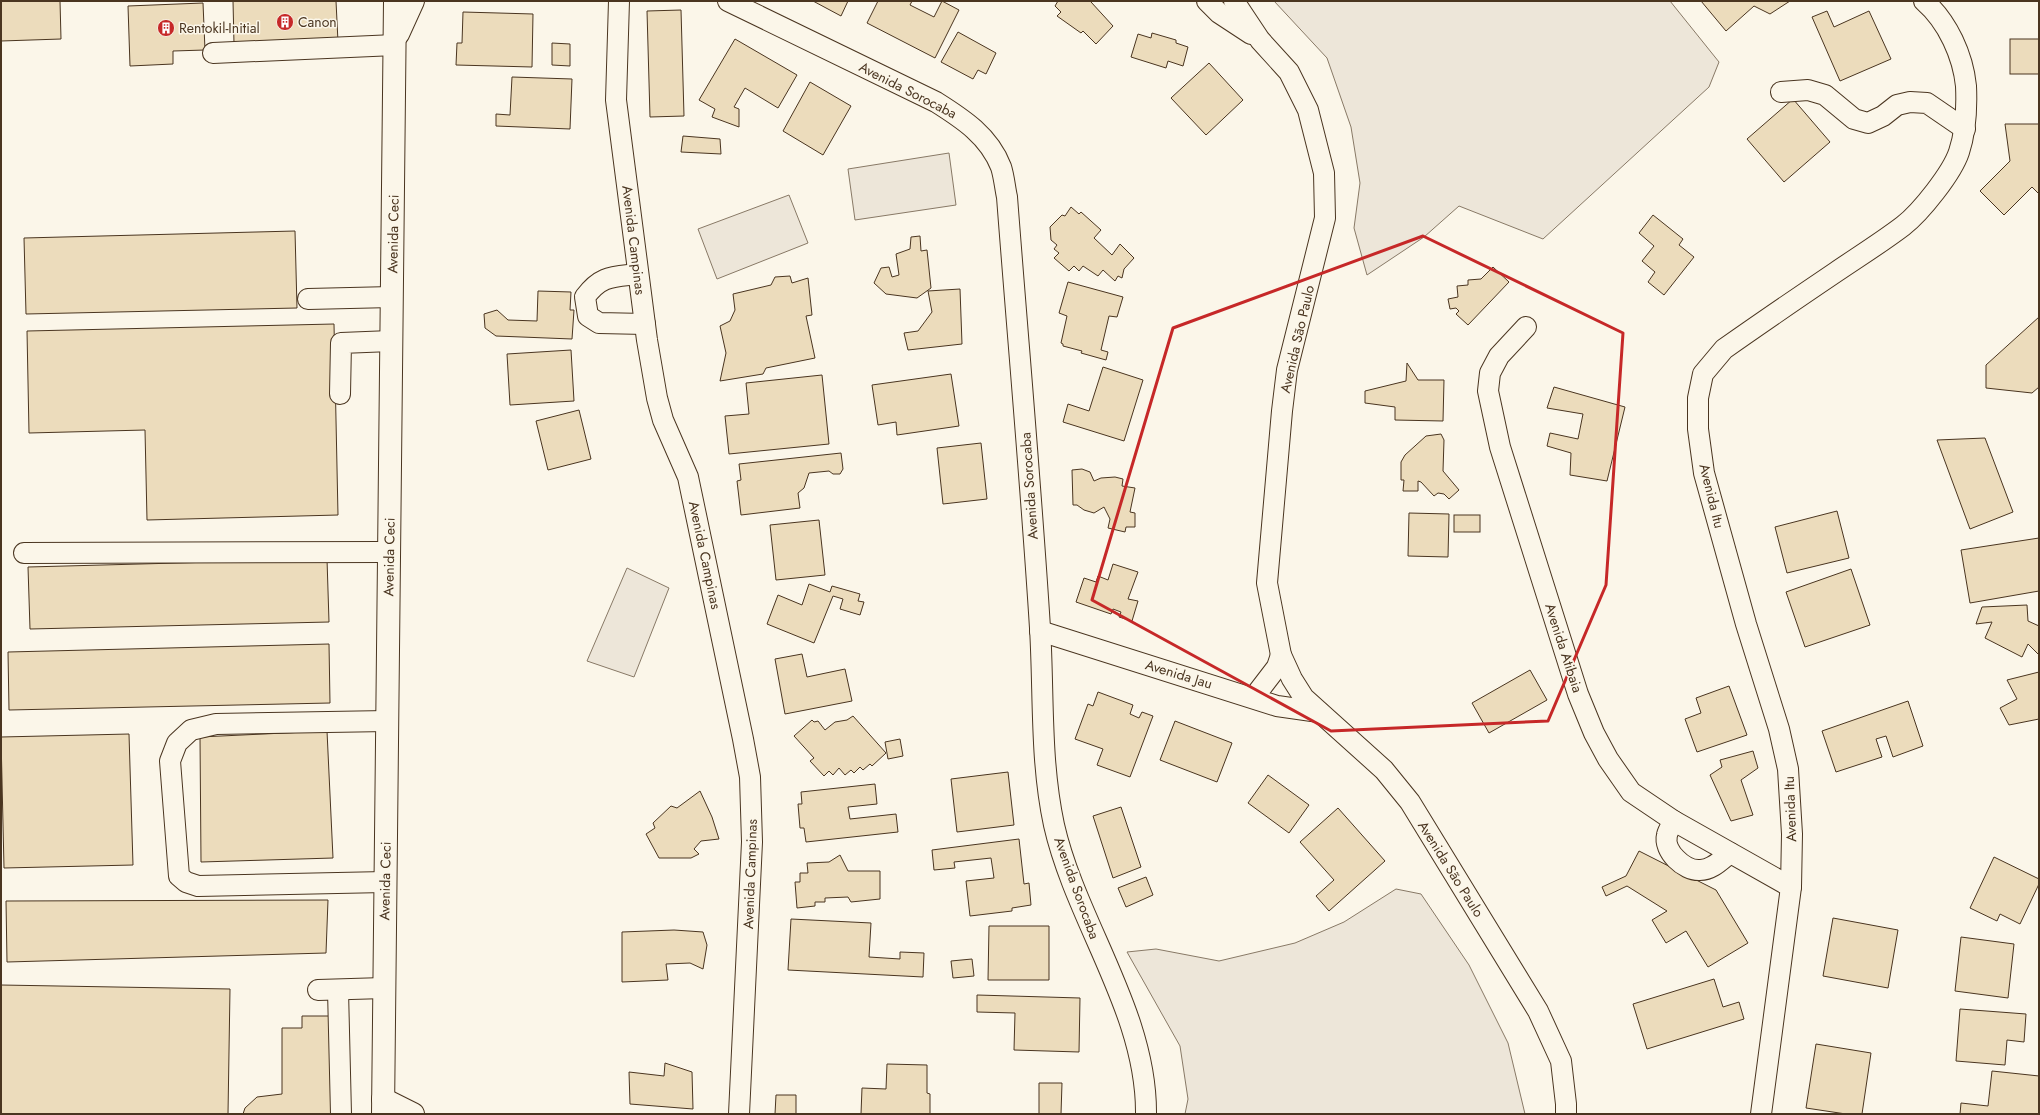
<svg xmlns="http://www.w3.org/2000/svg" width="2040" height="1115" font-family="Jost,sans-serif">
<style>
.green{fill:#ede6d9;stroke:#887966}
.building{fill:#ecdcbc;stroke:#4a3520}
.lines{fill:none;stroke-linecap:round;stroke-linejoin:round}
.minor-casing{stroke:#4a3520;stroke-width:22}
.major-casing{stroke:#4a3520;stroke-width:24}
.minor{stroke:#fbf6e9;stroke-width:20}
.major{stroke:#fbf6e9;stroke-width:22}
.marked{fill:none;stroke:#c62828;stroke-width:3;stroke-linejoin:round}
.labels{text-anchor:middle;stroke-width:3;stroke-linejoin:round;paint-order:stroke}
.poi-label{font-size:14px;fill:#4a3520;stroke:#fbf6e9;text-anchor:start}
.street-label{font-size:14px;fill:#4a3520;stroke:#fbf6e9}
</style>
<rect width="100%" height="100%" fill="#fbf6e9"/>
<g class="green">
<polygon points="1274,1 1670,1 1719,62 1709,87 1543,239 1459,206 1424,237 1367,275 1354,228 1360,183 1351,127 1327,58"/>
<polygon points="949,153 956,205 855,220 848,169"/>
<polygon points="789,195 808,243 717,279 698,229"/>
<polygon points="627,568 669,588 634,677 587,661"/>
<polygon points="1396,889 1421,894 1469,965 1508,1043 1525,1114 1185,1114 1188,1099 1180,1046 1127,952 1156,949 1219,961 1295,943 1344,922"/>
</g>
<g class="building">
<polygon points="1,1 60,1 61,39 1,41"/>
<polygon points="233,1 336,1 338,42 234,44"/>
<polygon points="813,1 848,1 841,16"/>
<polygon points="878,1 912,1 910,5 934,17 942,1 959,10 935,58 867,23"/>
<polygon points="1058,1 1092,1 1091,2 1113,26 1096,44 1083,31 1081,33 1057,16 1061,12 1055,6"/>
<polygon points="1701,1 1790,1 1770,14 1754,6 1726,31"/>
<polygon points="203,3 205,50 173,51 173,64 130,66 128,6"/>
<polygon points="681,10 684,116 650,117 647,11"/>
<polygon points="1827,11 1834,27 1869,11 1891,59 1840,81 1812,17"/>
<polygon points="463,12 533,14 532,67 456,65 457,43 462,43"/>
<polygon points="958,32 996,53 986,74 978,70 973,79 941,62"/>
<polygon points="1152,33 1176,40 1176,43 1188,47 1183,66 1168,61 1166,68 1131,57 1138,34 1151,38"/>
<polygon points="735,39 797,75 778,108 745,88 734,107 739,109 739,127 712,117 715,109 699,100"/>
<rect x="2010" y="39" width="29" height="35"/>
<polygon points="552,43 570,44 570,66 552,65"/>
<polygon points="1209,63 1243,100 1206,135 1171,98"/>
<polygon points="512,77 572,79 570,129 496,126 496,114 510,115"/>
<polygon points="810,82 851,106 823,155 783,131"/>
<polygon points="1793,99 1830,142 1784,182 1747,139"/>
<polygon points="2005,124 2039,124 2039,194 2032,187 2004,215 1980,191 2010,161"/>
<polygon points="683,136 720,139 721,154 681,152"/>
<polygon points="1071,207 1079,214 1081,212 1101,230 1094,238 1112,255 1120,244 1134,258 1124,269 1122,278 1118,276 1115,281 1103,270 1098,276 1083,266 1079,271 1074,266 1069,271 1054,258 1059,253 1054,249 1057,245 1051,240 1050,227 1062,215 1065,216"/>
<polygon points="1653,215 1683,239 1679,245 1694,257 1664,295 1648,282 1655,272 1642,261 1654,246 1639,233"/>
<polygon points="295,231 297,308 26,314 24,238"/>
<polygon points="920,236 921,251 927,250 931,288 917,298 886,294 874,283 881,268 889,267 892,277 899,275 896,254 910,249 911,237"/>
<polygon points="1493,267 1509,282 1468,325 1456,314 1459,311 1456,308 1450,309 1448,299 1458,297 1457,286 1468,285 1468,280 1481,279"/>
<polygon points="790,276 792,283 808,278 812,315 806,316 815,358 766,368 763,374 720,381 726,353 720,326 730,321 735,310 733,294 771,285 775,277"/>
<polygon points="1068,282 1123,297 1117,317 1109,316 1101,350 1108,352 1106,360 1081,353 1082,351 1063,346 1063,344 1061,343 1067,316 1059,313"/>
<polygon points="960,289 962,344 908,350 904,333 918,331 932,312 928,291"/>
<polygon points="538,291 571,292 570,310 574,310 572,339 496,336 485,328 484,314 497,310 508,320 537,321"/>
<polygon points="2039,317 2039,387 2032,393 1986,388 1986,365"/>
<polygon points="334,324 338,515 147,520 145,430 29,433 27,331"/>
<polygon points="571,350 574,401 510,405 507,354"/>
<polygon points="1407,363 1418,380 1444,380 1443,421 1395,420 1395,407 1365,403 1365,391 1406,381"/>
<polygon points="1103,367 1143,380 1124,441 1063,422 1068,404 1089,411"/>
<polygon points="951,374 959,426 897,435 896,422 878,425 872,385"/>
<polygon points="822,375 829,444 729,454 725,416 749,414 746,383"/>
<polygon points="1554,387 1625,407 1607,481 1570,475 1571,453 1547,446 1550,433 1578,439 1583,414 1547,408"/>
<polygon points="579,410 591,459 548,470 536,421"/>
<polygon points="1441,434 1444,440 1443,471 1459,490 1449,499 1444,494 1438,493 1434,496 1421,482 1418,481 1418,491 1403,491 1404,480 1401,480 1401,462 1405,455 1426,436"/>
<polygon points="1985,438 2013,512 1970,529 1937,440"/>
<polygon points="981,443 987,499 943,504 937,448"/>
<polygon points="841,453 843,469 840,474 833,474 829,471 809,473 804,488 798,493 800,508 741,515 737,481 741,480 739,464"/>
<polygon points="1082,469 1090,472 1094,481 1101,478 1115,477 1123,479 1122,486 1135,488 1130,512 1135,513 1135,527 1126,527 1125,532 1108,528 1110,519 1104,507 1094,513 1084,510 1077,505 1073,505 1072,470"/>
<polygon points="1837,511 1849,558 1787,573 1775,527"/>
<polygon points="1409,513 1449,514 1448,557 1408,556"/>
<rect x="1454" y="515" width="26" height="17"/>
<polygon points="819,520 825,575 776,580 770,525"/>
<polygon points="2039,538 2039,591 1970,603 1961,550"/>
<polygon points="327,559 329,622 30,629 28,567"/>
<polygon points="1113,564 1138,572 1128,599 1138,601 1132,621 1119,617 1121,612 1113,609 1111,614 1076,602 1084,578 1096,582 1098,576 1108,580"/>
<polygon points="1851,569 1870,625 1805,647 1786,592"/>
<polygon points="809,584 830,592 832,586 860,594 858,601 864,602 860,615 840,609 843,599 833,596 814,643 767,624 778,595 802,605"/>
<polygon points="2027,605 2028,621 2039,626 2039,655 2028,644 2022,657 1985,638 1992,622 1976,624 1982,607"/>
<polygon points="329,644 330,703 9,710 8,652"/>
<polygon points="802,654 807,677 845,669 852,701 785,714 775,659"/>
<polygon points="1530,670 1547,700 1489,733 1472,703"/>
<polygon points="2039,672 2039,719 2009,725 2000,708 2017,699 2007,680"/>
<polygon points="1729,686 1747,735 1697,752 1685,719 1701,713 1696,698"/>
<polygon points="1098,692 1133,705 1130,714 1139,718 1142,712 1153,716 1130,777 1097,765 1103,749 1075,739 1088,704 1093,706"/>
<polygon points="1908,701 1923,746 1893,757 1886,736 1876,739 1882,757 1836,772 1822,731"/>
<polygon points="853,716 886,753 872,766 870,764 863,770 860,767 854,773 851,770 845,775 839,768 833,775 829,771 824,776 810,761 814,758 794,736 812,720 814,722 818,721 825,730 835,722 847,720"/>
<polygon points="1175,721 1232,743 1217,782 1160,760"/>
<polygon points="327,731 333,858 201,862 200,737"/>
<polygon points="129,734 133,865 4,868 1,737"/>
<polygon points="900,739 903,756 888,759 885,742"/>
<polygon points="1753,751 1758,768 1741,780 1753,815 1731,821 1710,775 1722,767 1720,760"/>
<polygon points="1008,772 1014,825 957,832 951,779"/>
<polygon points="1268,775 1309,805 1289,833 1248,803"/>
<polygon points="875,784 877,804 848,807 850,819 896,814 898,832 806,842 804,828 800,828 798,804 802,804 801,792"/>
<polygon points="700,791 712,817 719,839 701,841 694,849 699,854 691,858 659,858 646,834 655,828 653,823 671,806 677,808"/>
<polygon points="1121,807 1141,867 1113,878 1093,816"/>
<polygon points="1338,808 1385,861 1329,911 1316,896 1334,880 1300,842"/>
<polygon points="1019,839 1024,884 1029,883 1031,905 1012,908 1012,911 970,916 966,881 994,878 991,858 954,862 955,868 934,870 932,850"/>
<polygon points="1639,851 1716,890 1748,943 1708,967 1686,931 1666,943 1652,920 1667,911 1627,886 1606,896 1602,887 1626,876"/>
<polygon points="840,855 848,871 880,871 880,899 851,902 848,897 825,898 825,902 815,902 815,906 797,908 795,882 800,882 800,873 808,873 807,863 829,862"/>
<polygon points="1994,857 2039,879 2039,884 2020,924 2000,914 1997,921 1970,908"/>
<polygon points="1146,877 1153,895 1126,907 1118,888"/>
<polygon points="328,900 326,953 7,962 6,901"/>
<polygon points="1833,918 1898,930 1888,988 1823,976"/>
<polygon points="791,919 871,923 869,957 900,959 900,952 924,953 923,977 788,970"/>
<polygon points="989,926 1049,926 1049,980 988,980"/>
<polygon points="674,930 703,932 707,945 703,969 690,963 666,964 668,980 622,982 622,932"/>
<polygon points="1961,937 2014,944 2008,998 1955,991"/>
<polygon points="972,959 974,976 953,978 951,961"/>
<polygon points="1714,979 1723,1007 1739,1002 1744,1019 1647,1049 1633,1004"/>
<polygon points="1,985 230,989 228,1114 1,1114"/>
<polygon points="977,995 1080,998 1079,1052 1014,1050 1015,1013 977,1012"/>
<polygon points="1960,1009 2026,1014 2024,1042 2007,1040 2005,1065 1956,1061"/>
<polygon points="302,1016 332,1016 331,1114 243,1114 245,1108 257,1097 282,1094 282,1028 302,1028"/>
<polygon points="1816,1044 1871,1053 1862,1114 1846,1114 1806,1108"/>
<polygon points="665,1063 692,1072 693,1109 630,1104 629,1072 664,1076"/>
<polygon points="887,1064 927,1065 927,1093 930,1094 930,1114 861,1114 862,1088 886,1089"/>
<polygon points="1992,1071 2039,1076 2039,1114 1960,1114 1961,1103 1988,1106"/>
<polygon points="1039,1083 1062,1083 1061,1114 1039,1114"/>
<polygon points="776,1095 796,1095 796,1114 775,1114"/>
</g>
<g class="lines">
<g class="minor-casing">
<g id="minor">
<polyline points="619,1 616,100 647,340 657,398 663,420 688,477 743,739 750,777 752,842 739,1114"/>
<path d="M728 1 936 102C963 119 989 136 1001 167 1004 176 1005 188 1007 197 1018 341 1031 485 1040 628 1044 694 1040 760 1054 825 1076 922 1147 1012 1146 1114"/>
<polyline points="1207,1 1219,13 1251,34"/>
<polyline points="1234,1 1260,40 1289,72 1308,110 1324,173 1325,218 1287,370 1282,411 1267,583 1281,655 1292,679 1304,698 1384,770 1410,802 1538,1011 1561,1061 1566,1104 1566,1114"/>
<polyline points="213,53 395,45"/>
<polyline points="1781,92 1808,90 1825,95 1854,119 1868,123 1883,116 1897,105 1910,102 1927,103 1965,129"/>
<path d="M638 274C613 277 601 275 585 297L588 316 599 323 645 324"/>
<polyline points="308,299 392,297"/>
<polyline points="1526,327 1499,356 1490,373 1488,391 1500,447 1578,694 1594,733 1608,759 1631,792 1674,821 1791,887"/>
<polyline points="340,394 341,343 391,341"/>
<polyline points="24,553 389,552"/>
<polyline points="1040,631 1277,706 1319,712"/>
<polyline points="1254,697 1277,667 1281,655"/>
<path d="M1674 821C1672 825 1668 830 1667 835 1663 851 1684 871 1700 870 1712 870 1721 860 1730 853"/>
<polyline points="385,882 198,886 186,882 179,876 170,761 177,743 191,730 216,724 387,721"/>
<polyline points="318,990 384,988"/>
<polyline points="338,990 341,1114"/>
<path d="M1761 1114 1791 887 1792 834 1788 769 1779 729 1746 624 1704 473 1698 429V398L1703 374 1724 349C1761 323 1799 297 1836 272 1858 257 1882 242 1903 226 1921 212 1952 173 1959 152 1966 131 1967 108 1966 86 1963 56 1948 22 1924 1"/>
</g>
</g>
<g class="major-casing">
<g id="major">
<polyline points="398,34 413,1"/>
<polyline points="383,1099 413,1114"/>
<polyline points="383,1114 395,1"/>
</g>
</g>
<use href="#minor" class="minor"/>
<use href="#major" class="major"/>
</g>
<path class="marked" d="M1423 236 1623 333 1606 585 1548 721 1331 731 1092 600 1173 328Z"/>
<defs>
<g id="building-disc" transform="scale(0.9)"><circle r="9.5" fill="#c62828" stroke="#fbf6e9"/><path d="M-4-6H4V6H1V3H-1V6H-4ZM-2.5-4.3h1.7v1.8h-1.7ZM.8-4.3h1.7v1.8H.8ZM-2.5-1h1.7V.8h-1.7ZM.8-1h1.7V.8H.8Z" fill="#fff"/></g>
</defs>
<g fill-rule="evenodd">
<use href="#building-disc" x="285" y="22"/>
<use href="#building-disc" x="166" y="28"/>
</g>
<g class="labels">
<g class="poi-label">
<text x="298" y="27">Canon</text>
<text x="179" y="33">Rentokil-Initial</text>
</g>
<g class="street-label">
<text transform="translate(908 90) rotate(27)" y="5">Avenida Sorocaba</text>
<text transform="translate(393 234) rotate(-89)" y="5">Avenida Ceci</text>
<text transform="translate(634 240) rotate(83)" y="5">Avenida Campinas</text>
<text transform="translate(1297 339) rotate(-77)" y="5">Avenida São Paulo</text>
<text transform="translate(1029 486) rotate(-94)" y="5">Avenida Sorocaba</text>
<text transform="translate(1712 496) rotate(76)" y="5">Avenida Itu</text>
<text transform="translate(705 555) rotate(78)" y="5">Avenida Campinas</text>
<text transform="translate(389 557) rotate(-89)" y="5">Avenida Ceci</text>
<text transform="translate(1564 648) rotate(72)" y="5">Avenida Atibaia</text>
<text transform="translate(1179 674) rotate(17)" y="5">Avenida Jau</text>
<text transform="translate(1790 809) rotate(-92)" y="5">Avenida Itu</text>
<text transform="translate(1451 869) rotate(58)" y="5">Avenida São Paulo</text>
<text transform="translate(750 874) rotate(-88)" y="5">Avenida Campinas</text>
<text transform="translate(385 881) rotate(-89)" y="5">Avenida Ceci</text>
<text transform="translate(1077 888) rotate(70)" y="5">Avenida Sorocaba</text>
</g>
</g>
<rect width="2040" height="1115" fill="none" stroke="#4a3520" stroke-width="4"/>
</svg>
